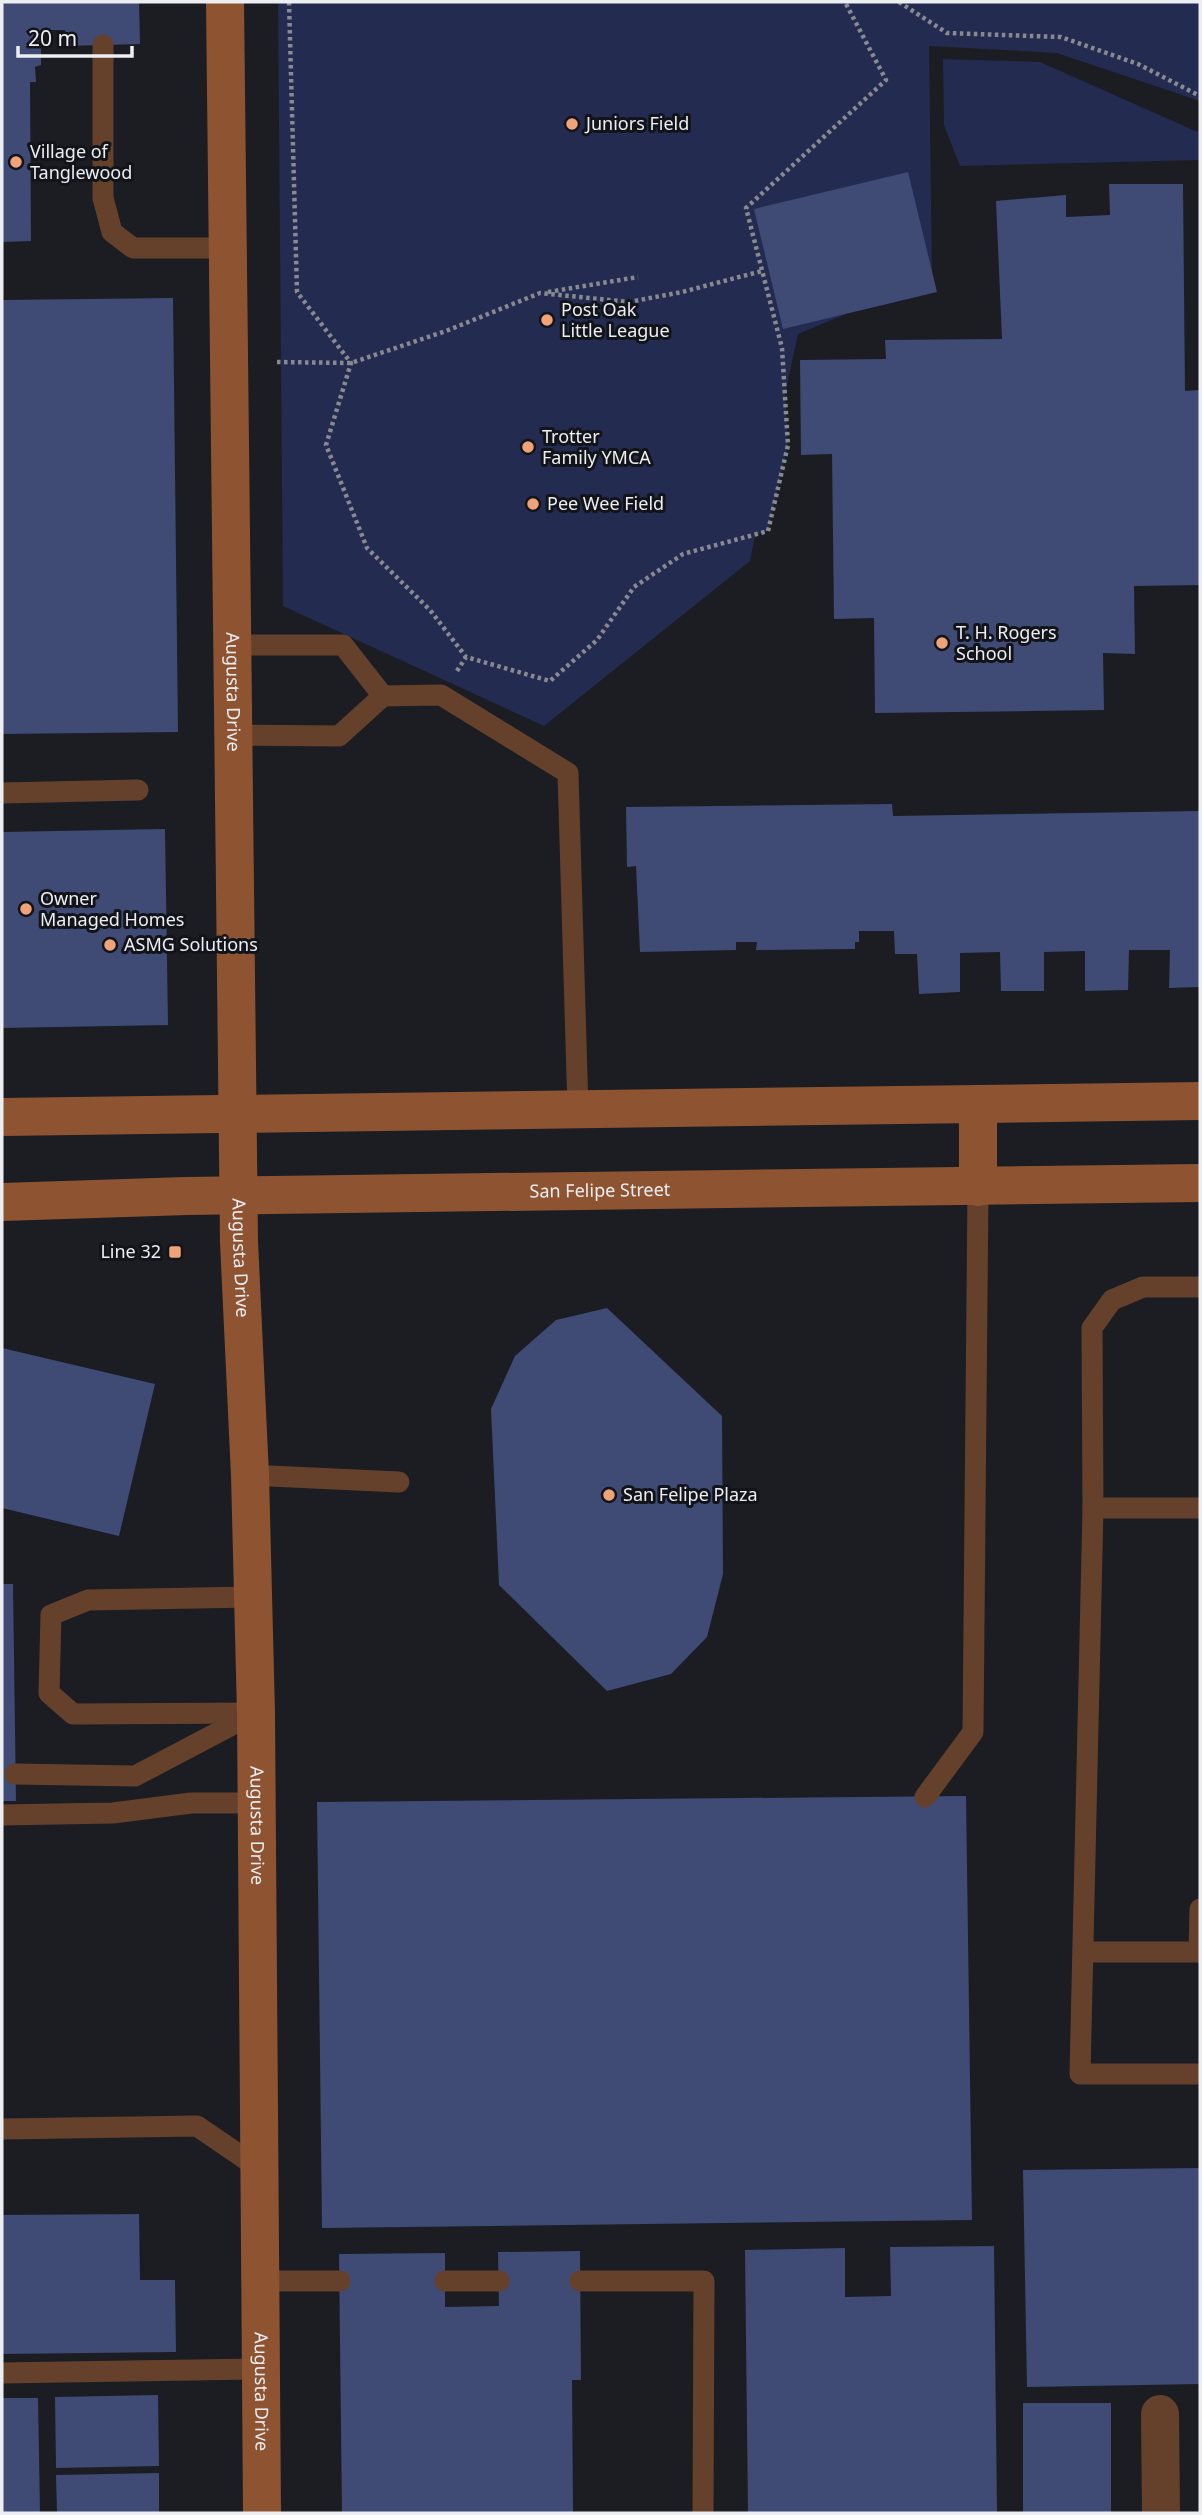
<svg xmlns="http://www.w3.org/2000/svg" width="1202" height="2515" font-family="'Noto Sans',sans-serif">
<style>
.green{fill:#232b51}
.building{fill:#3f4a75}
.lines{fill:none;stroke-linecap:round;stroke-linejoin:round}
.path{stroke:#888a8f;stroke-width:4.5;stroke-dasharray:3.5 3.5;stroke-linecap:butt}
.lane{stroke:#65412c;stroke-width:21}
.street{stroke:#65412c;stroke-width:38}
.secondary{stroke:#8e5432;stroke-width:38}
.poi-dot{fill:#efa378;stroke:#12141a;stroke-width:2.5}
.labels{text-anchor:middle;stroke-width:6;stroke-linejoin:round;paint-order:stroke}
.poi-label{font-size:18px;fill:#eceef2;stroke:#12141a;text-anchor:start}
.street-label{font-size:18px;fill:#eceef2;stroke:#12141a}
</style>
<rect width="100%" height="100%" fill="#1b1d23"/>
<g class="green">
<polygon points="278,2 1200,2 1200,101 1057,53 929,46 932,278 798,334 785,394 788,445 768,531 755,535 750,561 544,726 283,606"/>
<polygon points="943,59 1040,62 1200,133 1200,160 960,166 944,125"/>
</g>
<g class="building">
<polygon points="2,2 139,2 140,44 66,46 65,30 41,30 41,65 35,67 36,82 30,82 31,241 2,242"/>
<polygon points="908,172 937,292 783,329 754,209"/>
<polygon points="1109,184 1183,184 1185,391 1200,390 1200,585 1134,586 1135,654 1103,653 1104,710 875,713 874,618 834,619 832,454 801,455 800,360 886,359 885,340 1002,339 996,201 1066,195 1066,217 1110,215"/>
<polygon points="173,298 178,732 2,734 2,300"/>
<polygon points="892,804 893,816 1200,811 1200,987 1169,988 1170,950 1129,950 1128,990 1085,991 1085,951 1044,952 1044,991 1001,991 1000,952 960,953 960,992 919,994 917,954 895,954 894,931 859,931 859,942 855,942 855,949 756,950 757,942 736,942 736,950 640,952 636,866 627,867 626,807"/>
<polygon points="165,829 168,1025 2,1028 2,832"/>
<polygon points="607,1308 722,1416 723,1574 707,1637 671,1674 607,1691 499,1585 491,1409 515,1356 556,1320"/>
<polygon points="2,1348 155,1384 119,1536 2,1508"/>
<polygon points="2,1584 13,1584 16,1801 2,1801"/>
<polygon points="966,1796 972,2220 322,2228 317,1802"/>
<polygon points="1200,2168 1200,2384 1027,2387 1023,2170"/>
<polygon points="139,2214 140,2280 175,2280 176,2352 2,2354 2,2215"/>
<polygon points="994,2246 997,2513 748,2513 745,2250 845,2248 845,2297 891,2296 890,2247"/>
<polygon points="580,2251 581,2380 572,2380 573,2513 342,2513 339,2254 445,2253 445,2307 499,2306 498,2252"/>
<polygon points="158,2395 159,2466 56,2468 55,2397"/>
<polygon points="2,2398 38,2398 40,2513 2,2513"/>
<rect x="1023" y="2403" width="88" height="110"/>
<polygon points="159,2473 159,2513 57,2513 56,2475"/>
</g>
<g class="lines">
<g class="path">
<polyline points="289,2 297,292 351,363 326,445 367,548 430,610 466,657 550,681 597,640 634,587 683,554 768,531 788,445 782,348 746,208 886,80 845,2"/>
<polyline points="899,2 947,33 1061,37 1138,64 1200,96"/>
<polyline points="548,292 638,277"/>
<polyline points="277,362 351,363 446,331 540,293 629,302 682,292 762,271"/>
<polyline points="457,671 466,657"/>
</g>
<g class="lane">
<polyline points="103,45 103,198 112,232 133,248 228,248"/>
<polyline points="233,645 343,645 383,696 339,736 234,735"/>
<polyline points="383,696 441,695 568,773 578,1110"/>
<polyline points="2,793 138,790"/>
<polyline points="1200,1287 1143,1287 1112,1300 1092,1328 1093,1508 1080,2074 1200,2074"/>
<polyline points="250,1475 399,1482"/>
<polyline points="1093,1508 1200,1508"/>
<polyline points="252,1597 88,1600 51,1615 49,1693 73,1714 256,1713"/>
<polyline points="15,1774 135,1776 251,1715"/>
<polyline points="925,1797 973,1732 978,1187"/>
<polyline points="2,1815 113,1813 191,1803 256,1803"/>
<polyline points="1085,1952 1200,1952"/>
<polyline points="1199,1952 1200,1909"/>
<polyline points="2,2129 197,2126 260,2169"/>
<polyline points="260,2281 340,2281"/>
<polyline points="445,2281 499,2281"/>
<polyline points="580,2281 704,2281 703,2513"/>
<polyline points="2,2373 261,2369"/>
</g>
<polyline class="street" points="1160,2414 1161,2513"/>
<g class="secondary">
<path id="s1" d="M225 2 239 1242 250 1475 256 1713 262 2513"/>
<polyline points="978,1104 978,1187"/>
<polyline points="2,1117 1200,1101"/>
<path id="s2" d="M2 1202 187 1196 1200 1183"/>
</g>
</g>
<g class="poi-dot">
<circle cx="572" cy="124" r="7"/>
<circle cx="16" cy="162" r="7"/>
<circle cx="547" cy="320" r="7"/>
<circle cx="528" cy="447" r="7"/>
<circle cx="533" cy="504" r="7"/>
<circle cx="942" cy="643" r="7"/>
<circle cx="26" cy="909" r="7"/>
<circle cx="110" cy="945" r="7"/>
<rect x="168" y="1245" width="14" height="14" rx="3.5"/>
<circle cx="609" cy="1495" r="7"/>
</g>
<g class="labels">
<g class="poi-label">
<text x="586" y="130">Juniors Field</text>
<text x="30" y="158">Village of<tspan x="30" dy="21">Tanglewood</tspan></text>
<text x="561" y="316">Post Oak<tspan x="561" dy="21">Little League</tspan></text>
<text x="542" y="443">Trotter<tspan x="542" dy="21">Family YMCA</tspan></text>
<text x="547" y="510">Pee Wee Field</text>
<text x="956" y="639">T. H. Rogers<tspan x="956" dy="21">School</tspan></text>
<text x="40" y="905">Owner<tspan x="40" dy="21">Managed Homes</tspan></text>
<text x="124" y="951">ASMG Solutions</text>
<text x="161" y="1258" text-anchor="end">Line 32</text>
<text x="623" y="1501">San Felipe Plaza</text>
</g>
<g class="street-label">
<text dy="6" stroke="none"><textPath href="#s1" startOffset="690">Augusta Drive</textPath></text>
<text dy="6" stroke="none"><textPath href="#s2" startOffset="598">San Felipe Street</textPath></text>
<text dy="6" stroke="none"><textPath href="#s1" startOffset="1256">Augusta Drive</textPath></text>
<text dy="6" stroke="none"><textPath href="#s1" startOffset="1824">Augusta Drive</textPath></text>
<text dy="6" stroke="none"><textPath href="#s1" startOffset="2390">Augusta Drive</textPath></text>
</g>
</g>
<rect width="1202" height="2515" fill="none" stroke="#eceef2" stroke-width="7"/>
<path d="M18 46v10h114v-10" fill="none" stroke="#eceef2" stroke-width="3.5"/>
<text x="28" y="46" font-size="21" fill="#eceef2" stroke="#12141a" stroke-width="5" paint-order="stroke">20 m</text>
</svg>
